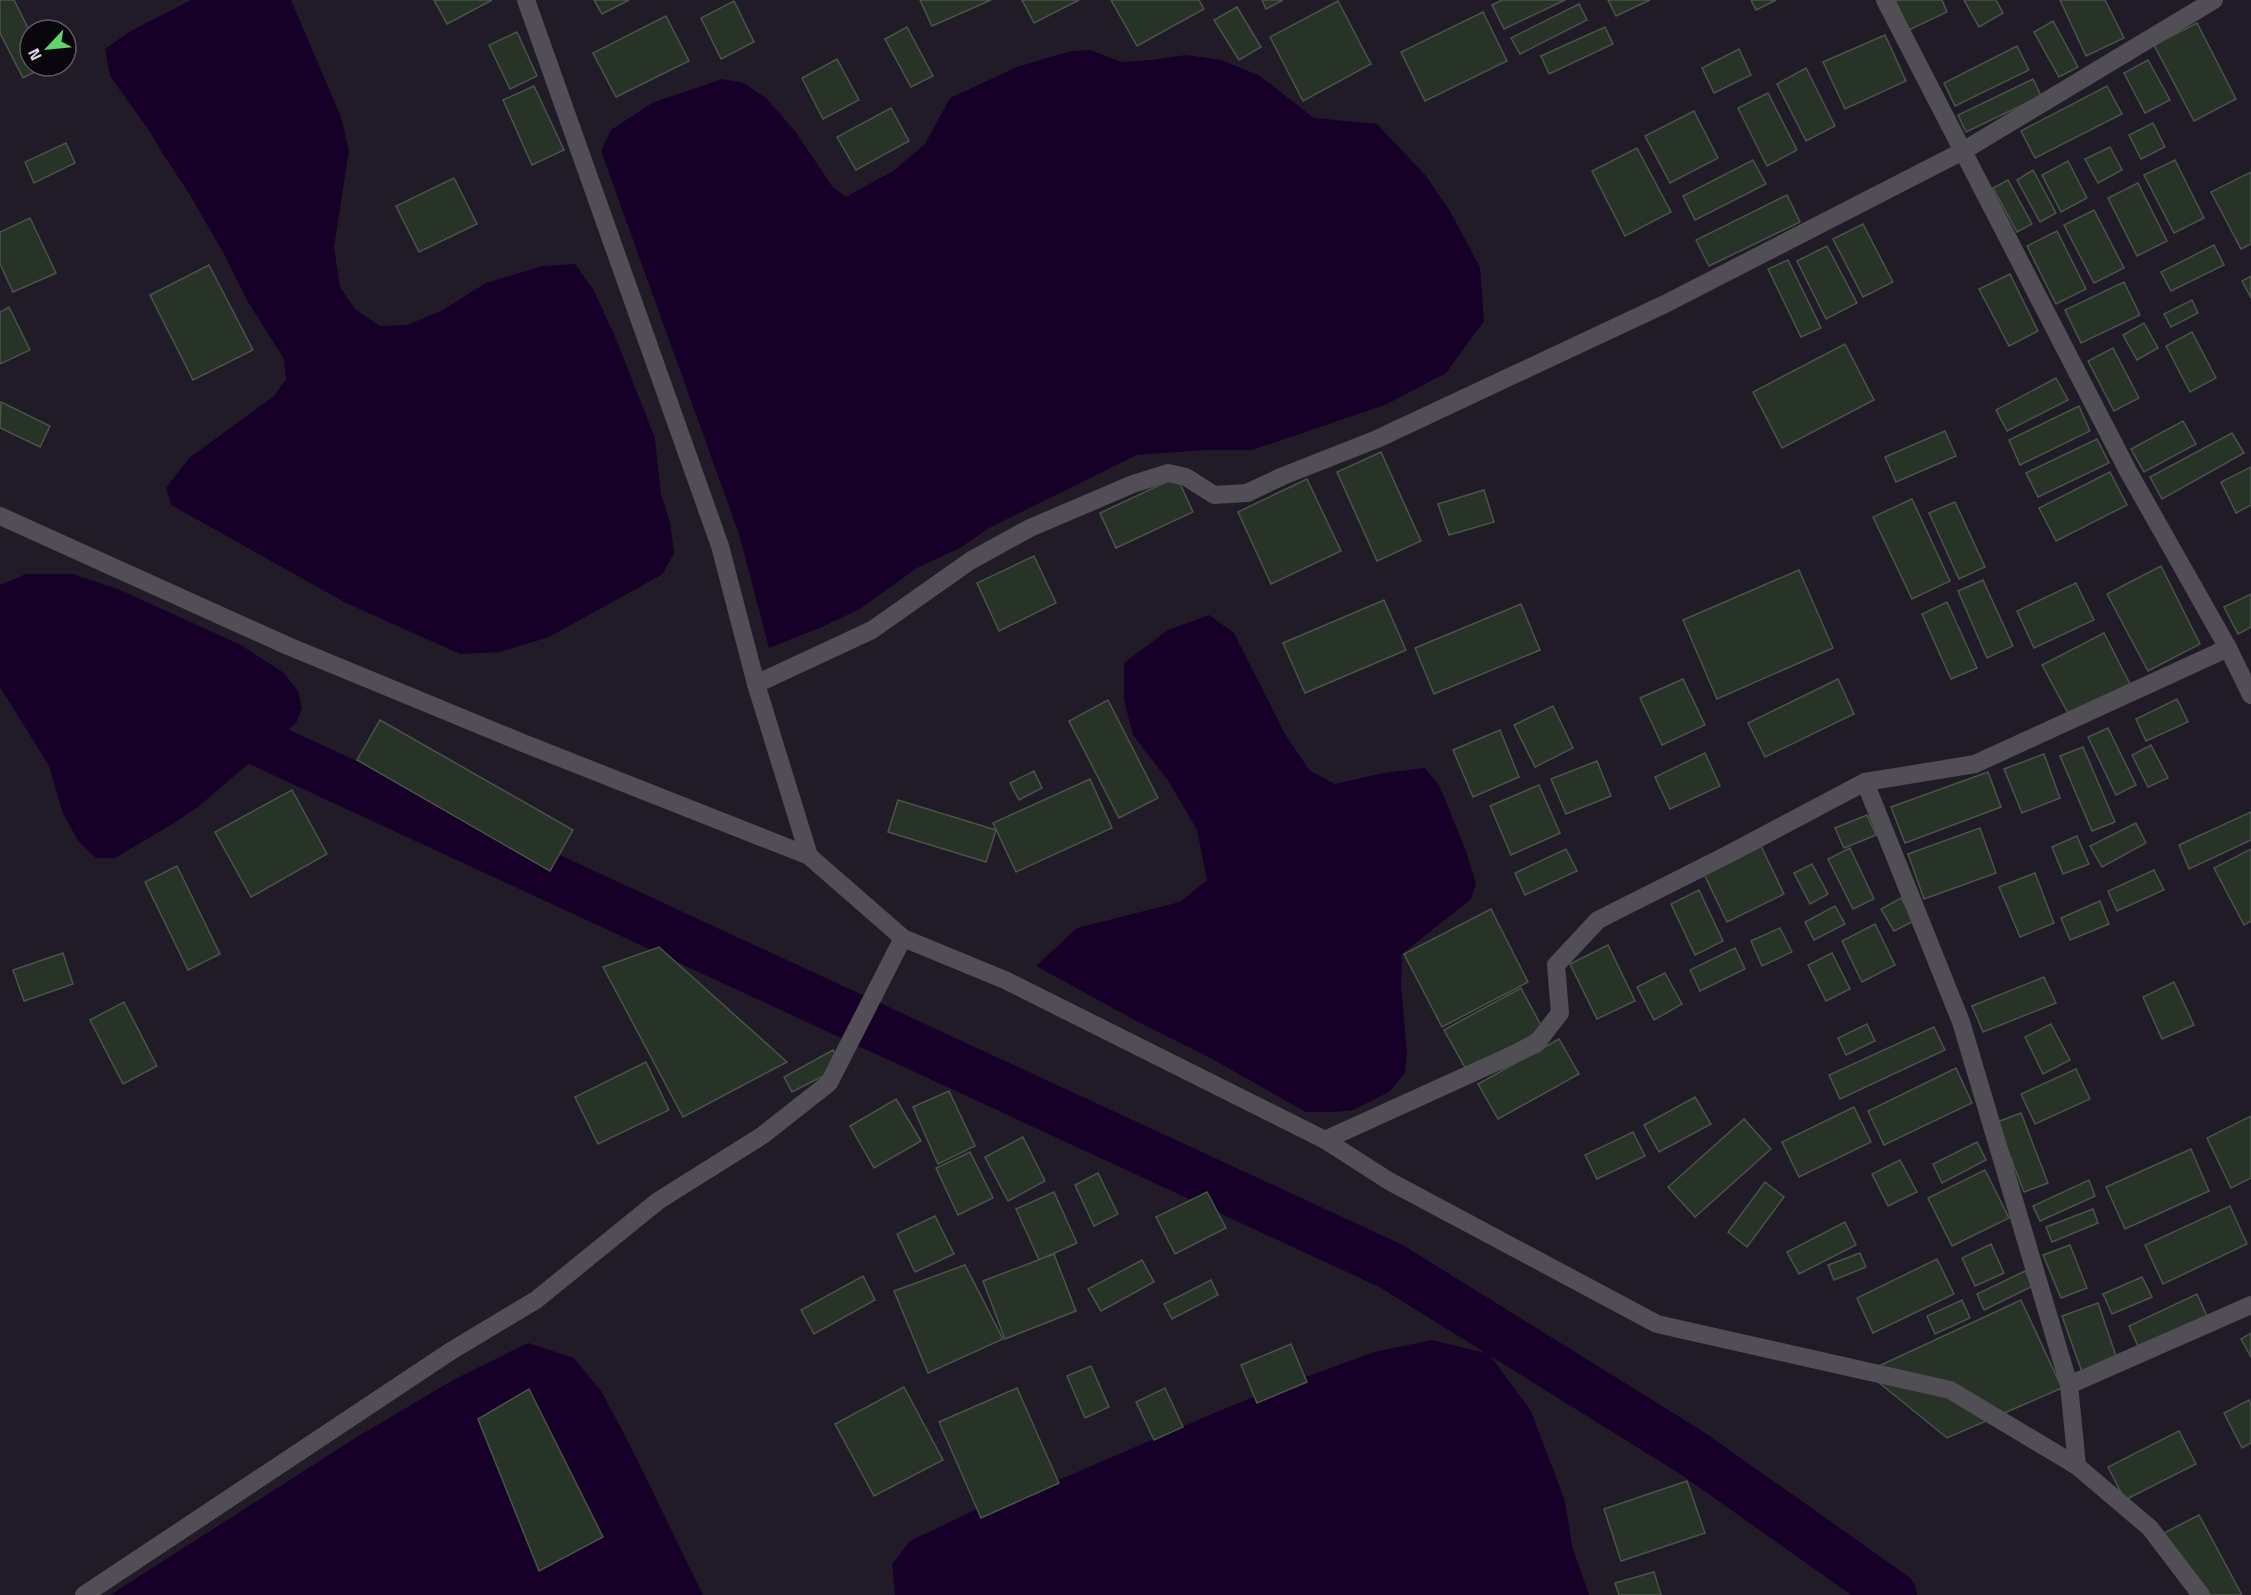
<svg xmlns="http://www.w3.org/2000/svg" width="2251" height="1595" font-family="'Titillium Web',sans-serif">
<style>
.water{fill:#160028}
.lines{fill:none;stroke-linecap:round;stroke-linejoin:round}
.canal{stroke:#160028;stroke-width:48}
.building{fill:#273327;stroke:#485548;stroke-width:1.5}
.minor{stroke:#514e55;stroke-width:18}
</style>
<rect width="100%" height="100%" fill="#211b28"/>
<g class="water">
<polygon points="191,0 291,0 341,117 349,151 334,247 340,287 355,309 380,326 407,325 441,311 486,283 543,266 575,264 593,289 614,334 655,438 661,494 670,522 674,553 663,574 549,637 500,652 460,654 346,603 171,505 166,488 189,458 274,396 286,379 284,359 248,302 224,254 190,195 161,151 150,132 110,76 105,49 129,32"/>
<polygon points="1090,50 1122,62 1151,60 1186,55 1222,60 1260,76 1314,118 1377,124 1426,176 1451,213 1480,267 1484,321 1446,373 1385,405 1252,450 1204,450 1137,455 989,528 960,548 917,568 860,609 822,627 769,648 739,534 601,151 611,130 652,103 722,79 744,83 767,99 795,131 832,186 846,197 893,171 925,144 950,98 1017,67 1071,51"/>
<polygon points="26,574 73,574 118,589 241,645 284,673 298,691 302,708 296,723 198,807 174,823 115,858 96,858 79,842 63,814 49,766 0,687 0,585"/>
<polygon points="1209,615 1234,633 1285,734 1310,771 1335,784 1383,773 1425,768 1439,785 1466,851 1476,883 1471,899 1402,954 1401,984 1407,1053 1405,1073 1389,1092 1353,1110 1334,1112 1306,1112 1203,1054 1142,1024 1036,966 1077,928 1180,902 1207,880 1197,830 1169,782 1133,735 1124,700 1124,663 1168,630"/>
<polygon points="1432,1340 1489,1354 1531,1411 1565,1501 1572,1546 1589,1595 895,1595 892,1564 910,1541 979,1508 1045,1486 1221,1410 1295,1381 1374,1352"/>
<polygon points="528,1343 574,1358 601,1391 628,1441 703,1595 110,1595 357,1437 455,1379"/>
</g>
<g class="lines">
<polyline class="canal" points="209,719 1391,1266 1692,1453 1893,1595"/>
</g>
<g class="building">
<polygon points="0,0 14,0 30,32 30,66 46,66 23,78 0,33"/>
<polygon points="434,0 492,0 447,24"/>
<polygon points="594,0 629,0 602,14"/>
<polygon points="920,0 991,0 932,26"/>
<polygon points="1022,0 1079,0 1034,23"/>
<polygon points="1111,0 1199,0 1204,9 1137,46"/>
<polygon points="1262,0 1283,0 1266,9"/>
<polygon points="1502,0 1565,0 1504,29 1492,5"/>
<polygon points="1608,0 1650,0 1616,16"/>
<polygon points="1751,0 1776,0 1756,10"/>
<polygon points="1895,0 1942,0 1947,12 1909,30"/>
<polygon points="1964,0 1996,0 2003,13 1979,27"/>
<polygon points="2060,0 2105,0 2124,38 2086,56"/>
<polygon points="734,1 754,42 721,59 701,18"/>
<polygon points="1338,1 1371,64 1303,101 1270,37"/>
<polygon points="1579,4 1587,20 1520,54 1511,38"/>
<polygon points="1237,7 1261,47 1239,60 1214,20"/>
<polygon points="1483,12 1507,61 1425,101 1401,52"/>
<polygon points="666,16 689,61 616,97 593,53"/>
<polygon points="2053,21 2078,67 2059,77 2034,32"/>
<polygon points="2197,23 2236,99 2194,121 2154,45"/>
<polygon points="907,27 933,76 911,87 885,39"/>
<polygon points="1605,27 1613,44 1549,74 1541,56"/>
<polygon points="517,32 537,76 510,89 489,45"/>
<polygon points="1885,35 1906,81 1845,109 1823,62"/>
<polygon points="2017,46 2029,70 1955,106 1944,83"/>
<polygon points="1739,49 1751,75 1714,93 1702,68"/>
<polygon points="837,59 859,100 823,119 802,78"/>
<polygon points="2148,60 2170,100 2145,113 2124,73"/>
<polygon points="1806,68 1835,126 1806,141 1777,84"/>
<polygon points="2033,79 2041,96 1966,132 1958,115"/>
<polygon points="534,86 564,150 532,165 503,100"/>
<polygon points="2107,86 2122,114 2035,158 2021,131"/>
<polygon points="1768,93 1797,150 1767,166 1738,108"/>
<polygon points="891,108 909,141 856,170 837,137"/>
<polygon points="1694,111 1718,158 1670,183 1645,136"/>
<polygon points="2153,123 2165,147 2141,159 2129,135"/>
<polygon points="66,143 75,163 34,183 25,162"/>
<polygon points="2110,147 2122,170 2098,183 2085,159"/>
<polygon points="1637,148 1671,212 1625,236 1592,171"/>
<polygon points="1753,160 1766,184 1695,220 1683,196"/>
<polygon points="2175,160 2204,218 2174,233 2144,175"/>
<polygon points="2068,161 2087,198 2061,212 2042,175"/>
<polygon points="2033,170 2056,213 2040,222 2017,180"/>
<polygon points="2251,172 2251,244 2241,249 2211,192"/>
<polygon points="454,178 477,224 419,252 396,206"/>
<polygon points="2008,180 2032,224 2017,232 1993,188"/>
<polygon points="2138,183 2167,241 2137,256 2108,198"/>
<polygon points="1787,195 1800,222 1709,266 1696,240"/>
<polygon points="2094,210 2124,268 2094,283 2064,225"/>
<polygon points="30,218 56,273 13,292 0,264 0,232"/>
<polygon points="1863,224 1893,282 1863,297 1833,239"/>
<polygon points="2057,231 2086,289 2056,304 2027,246"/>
<polygon points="2214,245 2224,265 2171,291 2161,272"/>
<polygon points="1827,246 1857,303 1826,319 1797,261"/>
<polygon points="1788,260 1821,328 1801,337 1768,269"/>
<polygon points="209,265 253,350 193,380 150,295"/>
<polygon points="2010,274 2038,331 2009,346 1979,289"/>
<polygon points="2251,276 2251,298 2242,281"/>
<polygon points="2124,282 2140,315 2081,343 2065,310"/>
<polygon points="2192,300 2198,313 2171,327 2164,314"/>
<polygon points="9,307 30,350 0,364 0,312"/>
<polygon points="2144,323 2158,348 2137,360 2123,335"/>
<polygon points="2192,332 2216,378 2190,392 2166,346"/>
<polygon points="1845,344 1874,400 1782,448 1753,392"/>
<polygon points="2113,348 2139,398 2114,411 2088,361"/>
<polygon points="2056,378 2068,400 2007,431 1996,410"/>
<polygon points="1,402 50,426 40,447 0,428"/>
<polygon points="2079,406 2090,431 2020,465 2009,440"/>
<polygon points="2183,421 2196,444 2144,472 2131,449"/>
<polygon points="1945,431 1956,456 1896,482 1885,457"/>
<polygon points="2232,433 2244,453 2162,499 2150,477"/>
<polygon points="2097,439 2109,463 2038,497 2026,473"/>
<polygon points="1381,452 1421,541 1377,561 1337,472"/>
<polygon points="2251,467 2251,505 2236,513 2221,482"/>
<polygon points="2110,472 2127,505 2056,541 2039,508"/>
<polygon points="1177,477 1193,512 1116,548 1100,513"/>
<polygon points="1307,479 1341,551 1271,584 1238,512"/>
<polygon points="1484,490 1494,522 1449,535 1438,504"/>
<polygon points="1912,499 1950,581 1912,599 1873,517"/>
<polygon points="1955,502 1985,567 1959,579 1929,513"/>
<polygon points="1034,556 1056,603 999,631 977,583"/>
<polygon points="2161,566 2200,644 2148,671 2107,594"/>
<polygon points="1799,570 1833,648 1717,699 1683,620"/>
<polygon points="1983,580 2013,646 1987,658 1958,591"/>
<polygon points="2076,583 2094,620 2034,648 2017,611"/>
<polygon points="2251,594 2251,627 2238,634 2224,607"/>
<polygon points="1384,600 1406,650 1305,693 1283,643"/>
<polygon points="1947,602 1977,668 1951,679 1922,614"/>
<polygon points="1521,604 1540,650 1434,694 1415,648"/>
<polygon points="2104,633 2130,684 2069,715 2042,665"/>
<polygon points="1683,679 1705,725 1662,745 1640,698"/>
<polygon points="1838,679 1854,714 1765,757 1748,723"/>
<polygon points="2177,699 2188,722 2146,741 2136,719"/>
<polygon points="1108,700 1158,798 1119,818 1069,721"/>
<polygon points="1553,706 1573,748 1535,767 1514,725"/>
<polygon points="380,720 573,830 550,871 357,760"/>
<polygon points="2108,728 2136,785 2116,795 2088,737"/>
<polygon points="1500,730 1519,777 1473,797 1453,750"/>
<polygon points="2151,745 2168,778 2148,787 2132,755"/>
<polygon points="2083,747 2115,822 2092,831 2060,756"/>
<polygon points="1705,753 1720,786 1670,809 1655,777"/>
<polygon points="2044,754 2060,798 2022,813 2004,769"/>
<polygon points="1597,761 1611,796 1566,814 1551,779"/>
<polygon points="1034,771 1042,788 1019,800 1010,783"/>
<polygon points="1988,772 2001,807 1905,843 1891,807"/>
<polygon points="1090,779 1112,828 1016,872 993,823"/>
<polygon points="1539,785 1560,833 1511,855 1490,806"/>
<polygon points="292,790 327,854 251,897 215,832"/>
<polygon points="898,800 996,830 986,862 888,832"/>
<polygon points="2251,812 2251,840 2189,869 2179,845"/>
<polygon points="1867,815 1876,835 1844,848 1835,828"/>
<polygon points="2136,823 2146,843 2102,867 2090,846"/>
<polygon points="1980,828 1996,873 1924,899 1908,854"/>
<polygon points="2077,836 2089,864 2063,874 2052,847"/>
<polygon points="1761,846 1784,894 1727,922 1704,874"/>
<polygon points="1850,848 1874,899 1853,909 1828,859"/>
<polygon points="1566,849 1577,871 1525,895 1515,873"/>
<polygon points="2251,849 2251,921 2244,925 2214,868"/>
<polygon points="1812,864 1828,894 1810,904 1794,873"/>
<polygon points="177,866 220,954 188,970 145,882"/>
<polygon points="2154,870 2164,890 2117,911 2108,891"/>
<polygon points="2035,873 2054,923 2020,937 1999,887"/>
<polygon points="1699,890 1723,941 1695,955 1671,904"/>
<polygon points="1901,898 1914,921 1894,931 1881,909"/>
<polygon points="2100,901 2109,924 2070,940 2061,918"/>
<polygon points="1835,906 1845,924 1814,940 1805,922"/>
<polygon points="1491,909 1528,982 1442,1027 1404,954"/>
<polygon points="1875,924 1895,965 1862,982 1842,941"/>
<polygon points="1780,928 1792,952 1762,966 1751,941"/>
<polygon points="1608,945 1635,1001 1597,1019 1570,964"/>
<polygon points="659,947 787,1062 683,1117 603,967"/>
<polygon points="1735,948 1745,969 1700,991 1690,970"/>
<polygon points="63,953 73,984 24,1001 13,970"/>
<polygon points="1832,953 1850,989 1826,1001 1808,965"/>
<polygon points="1665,973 1682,1004 1654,1020 1637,987"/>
<polygon points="2044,977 2056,1003 1983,1032 1972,1006"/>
<polygon points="2174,982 2194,1025 2162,1039 2143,997"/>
<polygon points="1521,988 1543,1029 1467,1071 1444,1030"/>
<polygon points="124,1002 157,1066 123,1084 90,1020"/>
<polygon points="1867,1024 1875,1041 1846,1055 1838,1038"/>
<polygon points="2051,1024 2070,1060 2043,1074 2025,1037"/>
<polygon points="1934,1027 1945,1050 1840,1099 1829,1075"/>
<polygon points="1559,1039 1579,1074 1498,1119 1478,1084"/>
<polygon points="833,1050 841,1067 792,1092 784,1077"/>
<polygon points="646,1062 669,1110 598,1144 575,1097"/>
<polygon points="1956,1068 1972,1103 1884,1145 1868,1111"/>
<polygon points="2076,1069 2090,1099 2035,1124 2021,1094"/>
<polygon points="949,1091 975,1146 938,1164 913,1107"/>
<polygon points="1695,1097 1711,1124 1659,1152 1644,1125"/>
<polygon points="896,1099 921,1141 874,1168 850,1126"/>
<polygon points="1854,1107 1871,1142 1799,1177 1782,1142"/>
<polygon points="2021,1113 2048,1183 2024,1192 1997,1122"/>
<polygon points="2251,1116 2251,1178 2231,1188 2207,1138"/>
<polygon points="1744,1119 1771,1149 1695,1217 1668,1187"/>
<polygon points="1633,1132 1645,1156 1597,1179 1585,1155"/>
<polygon points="1023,1137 1045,1181 1008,1201 985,1157"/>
<polygon points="1977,1142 1986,1160 1942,1183 1933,1164"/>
<polygon points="2191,1149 2209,1191 2125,1229 2106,1187"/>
<polygon points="970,1152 993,1198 958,1215 936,1168"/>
<polygon points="1900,1160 1917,1192 1888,1206 1872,1174"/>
<polygon points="1985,1170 2009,1218 1952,1246 1928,1198"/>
<polygon points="1098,1173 1118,1214 1094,1226 1075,1185"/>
<polygon points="2089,1180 2095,1196 2040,1221 2033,1206"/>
<polygon points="1765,1182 1784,1197 1747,1247 1728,1232"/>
<polygon points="1054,1192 1077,1243 1039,1260 1016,1209"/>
<polygon points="1207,1192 1226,1228 1175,1254 1156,1217"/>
<polygon points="2230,1206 2247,1244 2163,1284 2145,1245"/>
<polygon points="2093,1209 2098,1223 2052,1242 2046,1227"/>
<polygon points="935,1216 954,1254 915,1272 897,1234"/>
<polygon points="1845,1222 1856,1245 1799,1274 1787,1252"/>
<polygon points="1991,1244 2004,1273 1975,1286 1962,1258"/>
<polygon points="2070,1245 2087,1288 2061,1298 2043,1255"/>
<polygon points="1860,1253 1866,1267 1834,1280 1828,1265"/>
<polygon points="1054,1254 1076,1311 1005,1339 983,1281"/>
<polygon points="1937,1259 1954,1294 1873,1333 1857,1298"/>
<polygon points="1142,1260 1154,1282 1101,1311 1088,1289"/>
<polygon points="965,1265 1003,1339 928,1373 894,1291"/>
<polygon points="2025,1271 2033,1286 1984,1310 1977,1294"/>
<polygon points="863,1276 875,1300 814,1334 801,1310"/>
<polygon points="2142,1277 2152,1297 2112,1314 2103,1294"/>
<polygon points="1211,1280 1218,1295 1172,1319 1164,1304"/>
<polygon points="2197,1294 2207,1316 2138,1346 2129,1326"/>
<polygon points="1962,1300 1970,1318 1935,1334 1927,1316"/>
<polygon points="2021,1300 2062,1388 1947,1438 1866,1372"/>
<polygon points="2098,1303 2117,1359 2082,1372 2062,1316"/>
<polygon points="2251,1333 2251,1357 2241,1339"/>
<polygon points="1291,1344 1307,1382 1257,1403 1241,1365"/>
<polygon points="1091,1366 1109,1407 1085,1418 1067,1376"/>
<polygon points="904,1387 943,1460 874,1496 835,1424"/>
<polygon points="1017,1388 1059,1483 981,1518 939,1422"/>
<polygon points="1165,1388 1183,1427 1154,1440 1136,1402"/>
<polygon points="529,1389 603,1537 539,1571 478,1419"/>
<polygon points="2249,1400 2251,1404 2251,1443 2242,1448 2224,1413"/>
<polygon points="2179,1431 2196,1464 2125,1500 2108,1467"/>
<polygon points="1687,1481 1705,1533 1621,1561 1604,1509"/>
<polygon points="2199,1515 2242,1595 2197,1595 2164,1533"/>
<polygon points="1654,1572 1661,1595 1619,1595 1615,1583"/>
</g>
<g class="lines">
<g class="minor">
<polyline points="526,0 720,546 756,684 809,856"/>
<polyline points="1885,0 2128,471 2228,648 2251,695"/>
<polyline points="0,516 288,646 523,743 809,856 903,938 1005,980 1325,1140 1389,1181 1657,1324 1950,1390 2077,1466 2150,1528 2201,1595"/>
<polyline points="756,684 872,630 970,561 1030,528 1133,484 1168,473 1186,477 1214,495 1247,493 1283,476 1377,439 1665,304 1963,151 2214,0"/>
<polyline points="1865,782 1961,1022 2069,1385 2077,1466"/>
<polyline points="1325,1140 1536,1044 1560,1013 1556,965 1598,920 1727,855 1865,782 1975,764 2228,648"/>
<polyline points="2069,1385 2251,1305"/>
<polyline points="84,1595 451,1351 536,1300 658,1201 763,1135 829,1083 903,938"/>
</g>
</g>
<g transform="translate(48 48) rotate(244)"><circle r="28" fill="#09070d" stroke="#5d5a61" stroke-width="1.5"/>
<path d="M0-4.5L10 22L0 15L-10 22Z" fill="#62d469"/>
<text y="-9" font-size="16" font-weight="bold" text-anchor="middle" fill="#dad6e0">N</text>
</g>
</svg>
